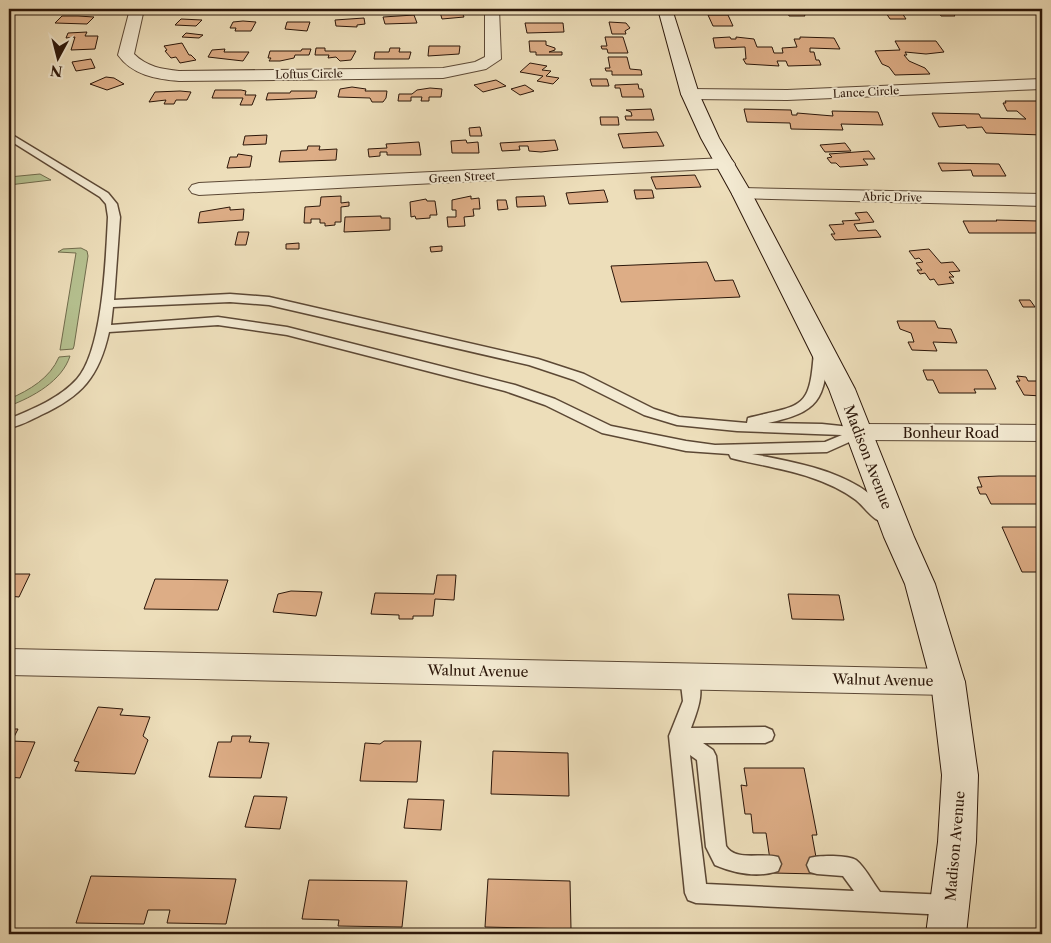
<svg xmlns="http://www.w3.org/2000/svg" width="1051" height="943" font-family="'Libre Caslon Text',serif">
<style>
.green{fill:#b6c291;stroke:#706c4d}
.building{fill:#ddad86;stroke:#2b1609}
.lines{fill:none;stroke-linecap:round;stroke-linejoin:round}
.lane-casing{stroke:#5c4835;stroke-width:3}
.street-casing{stroke:#5c4835;stroke-width:2}
.secondary-casing{stroke:#2b1609;stroke-width:2}
.lane{fill:#f3ead2;fill-rule:evenodd}
.street{fill:#f3ead2;fill-rule:evenodd}
.secondary{fill:#f3ead2;fill-rule:evenodd}
.labels{text-anchor:middle;stroke-width:4;stroke-linejoin:round;paint-order:stroke}
.far-street-label{font-size:11px;fill:#2b1609;stroke:#f3ead2}
.street-label{font-size:14px;fill:#2b1609;stroke:#f3ead2}
</style>
<rect width="100%" height="100%" fill="#eddeba"/>
<filter id="stains"><feTurbulence type="fractalNoise" baseFrequency=".004" numOctaves="4"/><feColorMatrix values="0 0 0 0 .2 0 0 0 0 .09 0 0 0 0 .02 0 0 0 .5 -.17"/></filter>
<radialGradient id="worn" r=".72"><stop offset=".6" stop-color="#630" stop-opacity="0"/><stop offset="1" stop-color="#630" stop-opacity=".3"/></radialGradient>
<g class="green">
<polygon points="40,174 51,180 9,185 9,177"/>
<polygon points="81,248 87,251 88,256 74,346 73,349 60,350 76,253 58,252 63,249"/>
<path d="M70 356C62 381 33 397 9 406V399C30 390 50 378 59 357Z"/>
</g>
<g class="building">
<polygon points="461,10 464,17 442,19 440,12"/>
<polygon points="787,10 802,10 805,16 789,16"/>
<polygon points="937,10 950,10 955,16 941,16"/>
<polygon points="886,13 902,13 906,19 890,19"/>
<polygon points="414,15 417,23 385,24 383,17"/>
<polygon points="708,15 728,15 733,26 713,26"/>
<polygon points="62,16 78,16 94,17 87,24 55,23"/>
<polygon points="364,18 365,24 357,25 357,27 336,26 335,20"/>
<polygon points="181,19 202,20 196,26 175,25"/>
<polygon points="233,22 243,21 256,22 251,31 235,31 236,28 230,28"/>
<polygon points="287,22 310,22 307,31 285,29"/>
<polygon points="609,22 626,23 630,28 625,31 626,34 612,34"/>
<polygon points="525,23 563,23 564,32 527,33"/>
<polygon points="87,32 85,36 98,36 95,49 71,50 75,37 66,38 68,33"/>
<polygon points="186,33 203,35 199,38 182,37"/>
<polygon points="605,37 623,37 628,53 608,53 607,49 602,49 601,46 607,46"/>
<polygon points="730,37 731,39 736,39 736,37 754,39 757,47 772,47 774,53 783,53 782,48 797,47 794,39 800,39 800,37 834,38 840,49 810,48 810,52 814,52 816,60 819,60 821,65 788,66 786,61 777,61 779,66 746,64 743,59 746,59 745,47 715,48 713,38"/>
<polygon points="529,41 546,41 546,45 555,48 555,50 549,52 562,52 562,55 536,55 536,52 530,52"/>
<polygon points="895,41 936,41 944,52 926,54 905,52 907,55 904,55 909,61 925,68 930,74 895,75 889,67 882,64 875,51 900,50"/>
<polygon points="182,43 189,55 191,55 196,60 180,63 176,57 171,58 165,51 167,50 164,46"/>
<polygon points="429,46 460,46 459,54 428,56"/>
<polygon points="316,48 325,48 325,51 356,51 351,60 340,61 336,57 328,58 329,55 315,55"/>
<polygon points="390,48 400,48 399,52 411,52 409,59 374,59 375,52 389,52"/>
<polygon points="225,49 224,52 249,52 243,61 208,57 212,50"/>
<polygon points="302,49 311,49 309,55 295,55 294,58 280,61 269,61 271,58 268,58 270,51 301,51"/>
<polygon points="608,57 627,57 630,69 641,70 642,75 612,75 612,71 606,71 605,68 610,68"/>
<polygon points="91,59 95,68 76,71 72,62"/>
<polygon points="530,63 547,66 542,70 551,71 546,76 559,78 553,84 537,81 543,76 520,72"/>
<polygon points="106,77 114,78 124,84 107,90 90,84"/>
<polygon points="590,79 607,79 609,86 592,86"/>
<polygon points="496,80 506,86 483,92 474,85"/>
<polygon points="638,84 639,89 642,89 644,97 622,97 620,88 615,88 615,85"/>
<polygon points="525,85 534,91 520,95 511,89"/>
<polygon points="352,87 366,89 365,91 387,91 386,98 383,102 372,102 370,98 338,97 340,89"/>
<polygon points="430,88 442,89 441,97 429,97 429,101 421,101 422,97 411,97 411,101 398,101 399,94 412,94 417,90"/>
<polygon points="215,90 241,90 246,91 245,95 256,95 252,105 240,105 243,98 212,98"/>
<polygon points="180,91 191,92 187,100 176,100 174,104 164,104 166,100 149,102 155,92"/>
<polygon points="291,91 317,91 315,98 266,100 268,93 290,93"/>
<polygon points="1005,101 1039,101 1042,105 1042,135 986,133 982,127 967,128 965,125 939,127 932,113 979,114 981,118 1026,119 1017,111 1007,111 1003,103 1006,103"/>
<polygon points="651,109 654,120 626,120 625,116 632,116 631,112 626,110"/>
<polygon points="744,109 791,110 792,115 797,115 797,113 833,116 832,111 878,112 883,125 841,124 843,130 791,129 790,123 747,122"/>
<polygon points="600,117 618,117 619,125 601,125"/>
<polygon points="480,127 482,136 470,136 469,128"/>
<polygon points="657,132 664,146 623,148 618,134"/>
<polygon points="267,135 266,144 243,145 245,136"/>
<polygon points="466,140 467,143 478,142 479,153 452,153 451,141"/>
<polygon points="555,140 558,150 541,152 529,151 528,146 519,146 520,150 502,151 500,143"/>
<polygon points="419,142 421,155 387,155 387,152 380,152 380,156 369,157 368,149 387,148 386,144"/>
<polygon points="845,143 851,151 825,152 820,145"/>
<polygon points="308,146 320,146 319,150 337,149 336,160 279,162 281,151 307,150"/>
<polygon points="869,151 875,159 863,159 868,165 840,167 836,163 831,163 827,158 832,157 829,154"/>
<polygon points="238,154 252,156 250,167 227,168 230,157 237,157"/>
<polygon points="938,163 999,164 1006,176 973,176 971,170 942,171"/>
<polygon points="695,175 701,187 656,189 651,177"/>
<polygon points="604,190 608,202 569,204 566,193"/>
<polygon points="634,190 652,190 654,198 636,199"/>
<polygon points="341,196 341,203 349,202 349,206 341,207 341,222 335,222 335,225 325,226 325,223 320,223 320,219 311,219 311,223 304,223 305,207 320,206 321,197"/>
<polygon points="471,196 471,199 479,198 480,209 473,209 474,216 464,217 465,226 448,227 447,217 456,217 456,210 452,210 452,200"/>
<polygon points="544,196 546,206 517,207 516,197"/>
<polygon points="426,199 427,201 435,201 437,215 430,215 430,218 416,219 415,216 411,217 410,202"/>
<polygon points="497,200 506,200 508,209 498,210"/>
<polygon points="230,207 230,210 244,209 243,220 198,223 200,212"/>
<polygon points="867,212 874,222 854,224 858,231 876,230 881,237 835,240 831,234 835,234 829,225 844,224 842,221 860,220 855,213"/>
<polygon points="381,216 381,218 390,218 390,230 344,232 345,217"/>
<polygon points="996,220 1039,221 1042,226 1042,233 969,233 963,221 997,221"/>
<polygon points="238,232 249,232 246,245 235,245"/>
<polygon points="299,243 299,249 286,249 286,244"/>
<polygon points="442,246 442,251 431,252 430,247"/>
<polygon points="929,249 941,263 953,262 960,271 949,272 954,277 949,277 954,283 938,285 934,279 930,280 925,273 920,274 917,270 922,270 916,263 923,262 919,258 915,259 909,251"/>
<polygon points="707,262 715,281 733,280 740,297 621,302 611,266"/>
<polygon points="1019,300 1030,300 1035,307 1023,307"/>
<polygon points="897,321 935,321 938,328 951,329 957,343 933,342 937,351 912,350 908,342 914,342 911,333 900,329"/>
<polygon points="923,370 987,370 996,389 974,389 976,393 939,393 933,380 927,380"/>
<polygon points="1017,376 1026,377 1028,381 1040,381 1042,396 1024,395 1016,381 1020,381"/>
<polygon points="999,476 1042,476 1042,504 991,504 986,494 980,494 977,487 982,487 978,477"/>
<polygon points="1002,527 1041,527 1042,572 1022,572"/>
<polygon points="9,574 30,574 19,597 9,596"/>
<polygon points="437,575 456,575 454,600 435,599 433,616 413,616 413,619 399,619 399,615 371,614 375,593 434,594"/>
<polygon points="155,579 228,580 218,610 144,609"/>
<polygon points="291,591 322,592 316,616 273,612 278,594"/>
<polygon points="788,594 839,595 844,620 792,619"/>
<polygon points="98,707 123,709 120,715 150,717 143,736 148,740 135,774 75,771 79,762 74,761"/>
<polygon points="9,729 18,729 12,741 35,742 20,778 9,777"/>
<polygon points="232,736 251,736 249,742 269,743 261,778 209,777 218,742 231,742"/>
<polygon points="384,741 421,741 417,782 360,781 365,743 380,744"/>
<polygon points="493,751 568,753 569,796 491,794"/>
<polygon points="744,768 804,768 817,835 812,835 819,874 772,873 766,833 753,833 751,814 745,814 741,785 747,786"/>
<polygon points="254,796 287,797 280,829 245,827"/>
<polygon points="408,799 444,800 441,830 404,828"/>
<polygon points="91,876 236,879 226,924 167,923 170,910 148,910 144,924 76,923"/>
<polygon points="488,879 570,881 571,929 485,927"/>
<polygon points="309,880 407,881 402,927 338,926 339,920 302,919"/>
</g>
<g class="lines">
<g class="lane-casing">
<g id="lane">
<path d="M9 133 108 193 117 204 120 217 114 300 230 294 269 297 538 359 584 374 654 409 679 417 747 423 748 418C803 404 810 411 814 350L816 347H826L828 350C825 400 819 412 768 423L822 424 860 428 865 429 867 432 865 435 827 452 752 454C799 463 864 473 892 518L890 522C876 526 866 508 856 500 819 473 774 469 731 458L729 454 686 451 602 433 545 405 505 391 287 335 218 325 109 332C99 377 82 396 41 415 31 420 20 426 9 428V419C33 409 60 398 77 379 103 350 106 256 108 217L106 204 100 197 9 140ZM230 302 269 305 529 365 574 380 644 415 677 425 737 431 842 435 825 442 715 445 686 441 611 426 555 399 515 385 287 327 218 317 111 325 113 307Z"/>
<path d="M689 669 695 671C706 691 698 709 691 728L765 727 772 730 774 735 772 740 765 743H703L713 750 716 756 726 846C735 862 763 852 778 857L781 864 778 871C757 878 734 873 715 865L706 847 697 760 690 755 706 884 854 891 843 876 817 874 810 872 807 865 810 858C818 855 848 855 856 860 865 867 873 883 880 892L949 895 957 898 960 905 957 912 949 915 696 903 688 900 685 893 669 736 683 701 680 676 683 671Z"/>
</g>
</g>
<g class="street-casing">
<g id="street">
<path d="M130 9H144L134 54C147 67 162 69 179 71L443 68 475 62 485 57V9H499L501 59 486 69 443 78 179 81C156 79 132 75 118 55Z"/>
<polygon points="1042,79 1042,89 787,100 690,99 684,98 681,94 684,90 690,89 787,90"/>
<polygon points="725,158 732,160 735,164 732,168 199,195 192,193 189,189 192,185 199,183"/>
<polygon points="742,188 1042,194 1042,206 735,198 732,194 735,190"/>
<polygon points="860,424 1042,425 1042,441 860,440 851,438 847,432 851,426"/>
<polygon points="9,649 948,669 960,673 965,682 960,691 948,695 9,675"/>
</g>
</g>
<g class="secondary-casing">
<polygon id="secondary" points="658,9 672,9 699,94 719,138 752,194 855,389 914,537 935,584 965,682 978,775 976,842 966,934 926,934 938,842 942,775 931,682 905,584 884,537 829,389 732,194 701,138 681,94"/>
</g>
<use href="#lane" class="lane"/>
<use href="#street" class="street"/>
<use href="#secondary" class="secondary"/>
</g>
<g class="labels">
<g class="far-street-label">
<text transform="translate(309 74) rotate(-1)" y="4">Loftus Circle</text>
<text transform="translate(866 92) rotate(-3)" y="4">Lance Circle</text>
<text transform="translate(462 177) rotate(-3)" y="4">Green Street</text>
<text transform="translate(892 197) rotate(1)" y="4">Abric Drive</text>
</g>
<g class="street-label">
<text x="951" y="438">Bonheur Road</text>
<text transform="translate(868 457) rotate(69)" y="5">Madison Avenue</text>
<text transform="translate(478 671) rotate(1)" y="5">Walnut Avenue</text>
<text transform="translate(883 680) rotate(1)" y="5">Walnut Avenue</text>
<text transform="translate(955 846) rotate(-85)" y="5">Madison Avenue</text>
</g>
</g>
<rect width="1051" height="943" fill="none" stroke="#eddeba" stroke-width="30"/>
<rect x="10" y="10" width="1031" height="923" fill="none" stroke="#2b1609" stroke-width="2.5"/>
<rect x="15" y="15" width="1021" height="913" fill="none" stroke="#2b1609"/>
<g transform="translate(58 58) rotate(187)" stroke="#f3ead2" stroke-width="4" paint-order="stroke">
<path d="M0-4L9 19L0 12L-9 19Z" fill="#2b1609"/>
<text y="-8" font-size="14" font-weight="bold" text-anchor="middle" fill="#2b1609">N</text>
</g>
<rect width="100%" height="100%" filter="url(#stains)"/>
<rect width="100%" height="100%" fill="url(#worn)"/>
</svg>
